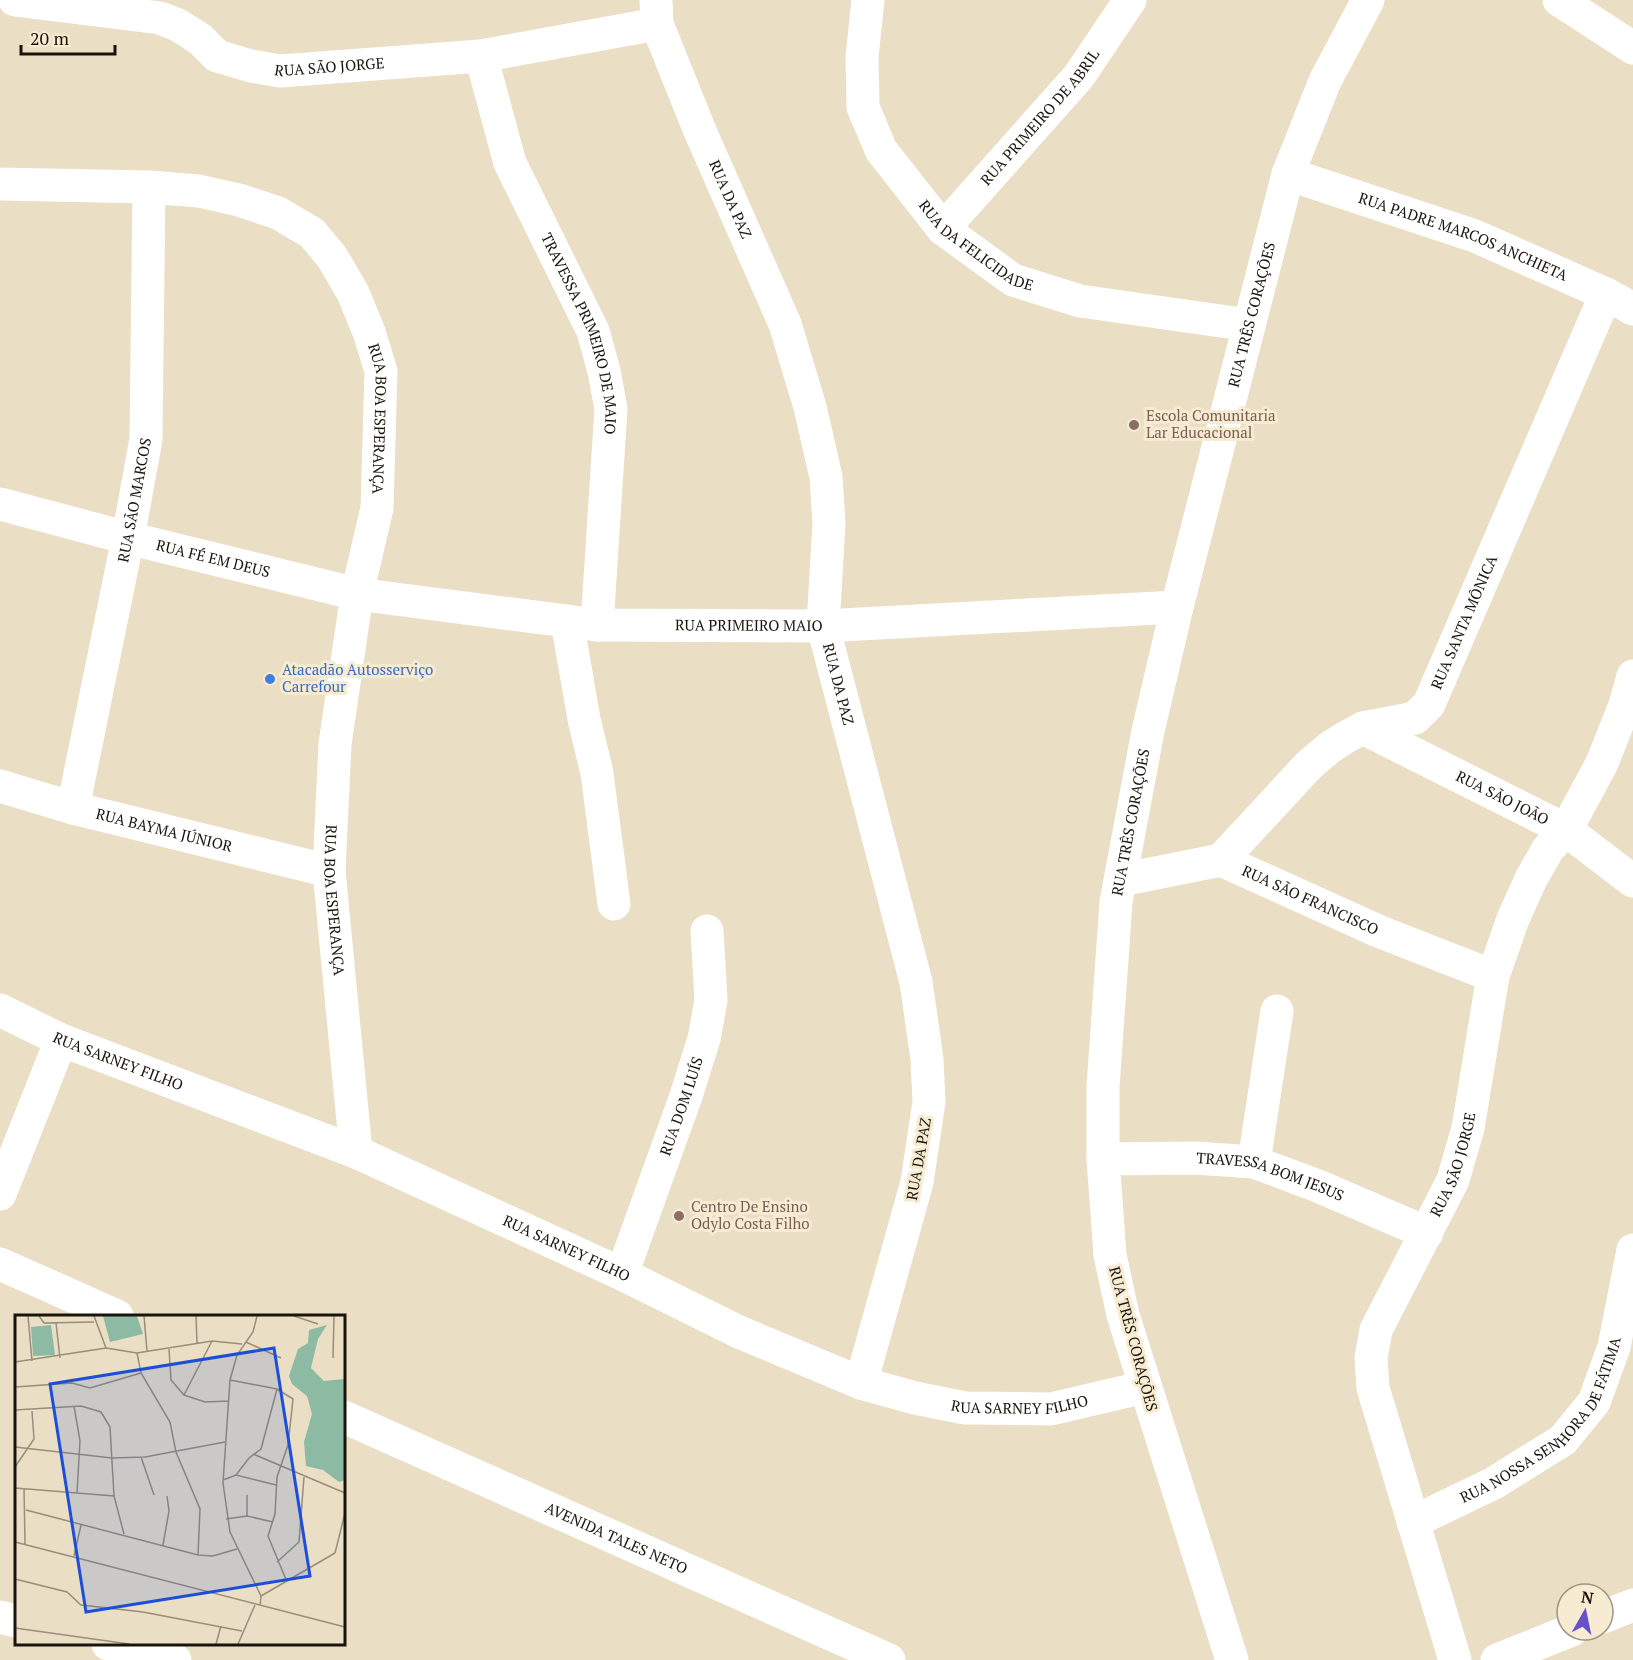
<svg xmlns="http://www.w3.org/2000/svg" width="1633" height="1660" font-family="'PT Serif',serif">
<style>
.lines{fill:none;stroke-linecap:round;stroke-linejoin:round}
.minor{stroke:#fff;stroke-width:33}
.major{stroke:#fff;stroke-width:33}
.education-dot{fill:#8d6e63;stroke:#f7ebd2;stroke-width:2}
.shop-dot{fill:#3f7fe0;stroke:#f7ebd2;stroke-width:2}
.labels{text-anchor:middle;stroke-width:6;stroke-linejoin:round;paint-order:stroke}
.street-label{font-size:15px;fill:#1a150c;stroke:#f7ebd2}
.education-label{font-size:15px;fill:#785e54;stroke:#f7ebd2;text-anchor:start}
.shop-label{font-size:15px;fill:#366cbe;stroke:#f7ebd2;text-anchor:start}
.inset-road{fill:none;stroke:#978e7b;stroke-width:1.5}
.view{fill:#1d4ed8;fill-opacity:0.15;stroke:#1d4ed8;stroke-width:3}
.inset-edge{fill:none;stroke:#1a150c;stroke-width:3}
</style>
<rect width="100%" height="100%" fill="#eadec5"/>
<g class="lines">
<g class="minor">
<path id="s1" d="M15 0 160 18 178 25 200 39 217 56 251 66 280 71 481 56 657 24"/>
<path id="s2" d="M656 0 657 24 700 131 785 324 810 407 826 477 829 523 823 626 916 982 927 1059 929 1102 917 1182 861 1383"/>
<path id="s3" d="M868 0 862 57 863 107 881 150 943 229 1013 280 1080 301 1249 325"/>
<polyline points="1559,0 1633,48"/>
<path id="s4" d="M481 56 510 163 593 331 604 371 611 409 597 625"/>
<path id="s5" d="M1288 174 1475 236 1606 294 1633 309"/>
<path id="s6" d="M0 184 149 187 199 191 239 200 278 213 312 233 332 257 353 293 369 332 381 371 377 508 357 594 335 744 329 871 356 1152"/>
<path id="s7" d="M943 229 1079 76 1130 0"/>
<path id="s8" d="M0 504 128 538 357 594 597 625 823 626 1177 607"/>
<polyline points="567,621 584,719 597,773 614,904"/>
<path id="s9" d="M1363 728 1566 830 1633 881"/>
<path id="s10" d="M0 786 73 808 329 871"/>
<path id="s11" d="M73 808 128 538 146 439 149 187"/>
<path id="s12" d="M1221 860 1309 765 1329 748 1346 737 1363 728 1415 718 1429 704 1606 294"/>
<path id="s13" d="M1121 880 1221 860 1378 931 1493 976"/>
<path id="s14" d="M0 1010 61 1040 356 1152 622 1274 739 1332 861 1383 915 1398 965 1408 1051 1409 1145 1387"/>
<path id="s15" d="M1103 1159 1195 1158 1254 1162 1318 1186 1427 1233"/>
<polyline points="1254,1162 1277,1011"/>
<polyline points="0,1194 61,1040"/>
<path id="s16" d="M622 1274 686 1096 704 1039 711 1000 707 931"/>
<path id="s17" d="M1413 1522 1494 1483 1563 1440 1594 1402 1614 1347 1633 1250"/>
<polyline points="0,1617 16,1621"/>
<polyline points="1603,1617 1633,1605"/>
<polyline points="108,1644 175,1660"/>
<path id="s18" d="M1232 1660 1123 1315 1110 1255 1103 1159V1087L1116 902 1148 731 1177 607 1288 174 1325 81 1368 0"/>
<path id="s19" d="M1455 1660 1373 1388 1371 1358 1376 1330 1453 1180 1468 1128 1493 976 1513 919 1531 879 1548 849 1566 830 1602 763 1625 705 1633 676"/>
<polyline points="1497,1660 1572,1630"/>
</g>
<g class="major">
<polyline points="0,1264 117,1316"/>
<path id="s20" d="M344 1417 889 1660"/>
</g>
</g>
<g class="education-dot">
<circle cx="1134" cy="425" r="6"/>
<circle cx="679" cy="1216" r="6"/>
</g>
<circle class="shop-dot" cx="270" cy="679" r="6"/>
<g class="labels">
<g class="street-label">
<text dy="5" stroke="none"><textPath href="#s1" startOffset="330">RUA SÃO JORGE</textPath></text>
<text dy="5" stroke="none"><textPath href="#s7" startOffset="148">RUA PRIMEIRO DE ABRIL</textPath></text>
<text dy="5" stroke="none"><textPath href="#s2" startOffset="214">RUA DA PAZ</textPath></text>
<text dy="5" stroke="none"><textPath href="#s5" startOffset="186">RUA PADRE MARCOS ANCHIETA</textPath></text>
<text dy="5" stroke="none"><textPath href="#s3" startOffset="291">RUA DA FELICIDADE</textPath></text>
<text dy="5" stroke="none"><textPath href="#s18" startOffset="1380">RUA TRÊS CORAÇÕES</textPath></text>
<text dy="5" stroke="none"><textPath href="#s4" startOffset="297">TRAVESSA PRIMEIRO DE MAIO</textPath></text>
<text dy="5" stroke="none"><textPath href="#s6" startOffset="524">RUA BOA ESPERANÇA</textPath></text>
<text dy="5" stroke="none"><textPath href="#s11" startOffset="314">RUA SÃO MARCOS</textPath></text>
<text dy="5" stroke="none"><textPath href="#s8" startOffset="220">RUA FÉ EM DEUS</textPath></text>
<text dy="5" stroke="none"><textPath href="#s12" startOffset="357">RUA SANTA MÔNICA</textPath></text>
<text dy="5" stroke="none"><textPath href="#s8" startOffset="762">RUA PRIMEIRO MAIO</textPath></text>
<text dy="5" stroke="none"><textPath href="#s2" startOffset="718">RUA DA PAZ</textPath></text>
<text dy="5" stroke="none"><textPath href="#s9" startOffset="156">RUA SÃO JOÃO</textPath></text>
<text dy="5" stroke="none"><textPath href="#s18" startOffset="858">RUA TRÊS CORAÇÕES</textPath></text>
<text dy="5" stroke="none"><textPath href="#s10" startOffset="170">RUA BAYMA JÚNIOR</textPath></text>
<text dy="5" stroke="none"><textPath href="#s6" startOffset="1010">RUA BOA ESPERANÇA</textPath></text>
<text dy="5" stroke="none"><textPath href="#s13" startOffset="200">RUA SÃO FRANCISCO</textPath></text>
<text dy="5" stroke="none"><textPath href="#s14" startOffset="129">RUA SARNEY FILHO</textPath></text>
<text dy="5" stroke="none"><textPath href="#s16" startOffset="178">RUA DOM LUÍS</textPath></text>
<text transform="translate(919 1159) rotate(-80)" y="5">RUA DA PAZ</text>
<text dy="5" stroke="none"><textPath href="#s19" startOffset="526">RUA SÃO JORGE</textPath></text>
<text dy="5" stroke="none"><textPath href="#s15" startOffset="170">TRAVESSA BOM JESUS</textPath></text>
<text dy="5" stroke="none"><textPath href="#s14" startOffset="615">RUA SARNEY FILHO</textPath></text>
<text transform="translate(1133 1339) rotate(75)" y="5">RUA TRÊS CORAÇÕES</text>
<text dy="5" stroke="none"><textPath href="#s14" startOffset="1101">RUA SARNEY FILHO</textPath></text>
<text dy="5" stroke="none"><textPath href="#s17" startOffset="171">RUA NOSSA SENHORA DE FÁTIMA</textPath></text>
<text dy="5" stroke="none"><textPath href="#s20" startOffset="298">AVENIDA TALES NETO</textPath></text>
</g>
<g class="education-label">
<text x="1146" y="421">Escola Comunitaria<tspan x="1146" dy="17">Lar Educacional</tspan></text>
<text x="691" y="1212">Centro De Ensino<tspan x="691" dy="17">Odylo Costa Filho</tspan></text>
</g>
<g class="shop-label">
<text x="282" y="675">Atacadão Autosserviço<tspan x="282" dy="17">Carrefour</tspan></text>
</g>
</g>
<g transform="translate(15 1315)">
<rect width="330" height="330" fill="#eadec5"/>
<path d="M88 1H122L128 19 95 27ZM36 10 40 40 18 41 16 12ZM312 10 303 24 296 53 309 66 330 64V165L324 167 308 155 291 151 289 127 297 99 292 81 277 69 274 61 283 34 293 28 294 15Z" fill="#8cbaa3"/>
<path class="inset-road" d="M13 1 17 46M24 1 29 8 79 7M79 1 91 33M129 1 132 36M181 1 182 28M242 1 238 17 222 40 215 65 208 168 215 217 246 281 245 291M279 1 303 9M41 8 45 43M231 27 266 43M91 33 122 38 197 26 227 29M154 34 156 65 169 80 190 87 213 86M122 38 126 58 155 107 161 137 185 194 183 240M318 43 319 1M0 47 91 33M215 65 262 74 278 84 273 130 262 162 260 199 253 221 272 267M0 72 57 68 75 73 126 58M169 80 197 26M59 91 65 126 62 178M0 95 66 91 86 97 95 112 99 181 109 219M0 132 97 143 130 142 210 127M238 139 330 178M126 142 139 180M0 152 19 124 17 96M221 160 234 143 246 134 262 74M208 165 221 160 261 170M0 173 99 181M9 173 10 229M232 180V201M11 195 183 240 198 241 222 234M211 204 232 201 258 207M0 227 330 312M148 230 154 196 152 181M320 238 330 198M59 241 66 210M262 247 284 227 289 162M0 264 52 277 66 290 128 297 227 316M246 281 320 238M0 313 114 329M201 329 206 311M223 329 240 290"/>
<path class="view" d="M259 33 295 261 71 297 35 69Z"/>
<rect width="330" height="330" class="inset-edge"/>
</g>
<g transform="translate(1585 1612) rotate(9)"><circle r="28" fill="#f7ebd2" stroke="#9f9583" stroke-width="1.5"/>
<path d="M0-4.5L10 22L0 15L-10 22Z" fill="#6552cb"/>
<text y="-9" font-size="16" font-weight="bold" text-anchor="middle" fill="#1a150c">N</text>
</g>
<path d="M21 45v9h94v-9" fill="none" stroke="#1a150c" stroke-width="3"/>
<text x="30" y="45" font-size="18" fill="#1a150c" stroke="#f7ebd2" stroke-width="4.5" paint-order="stroke">20 m</text>
</svg>
